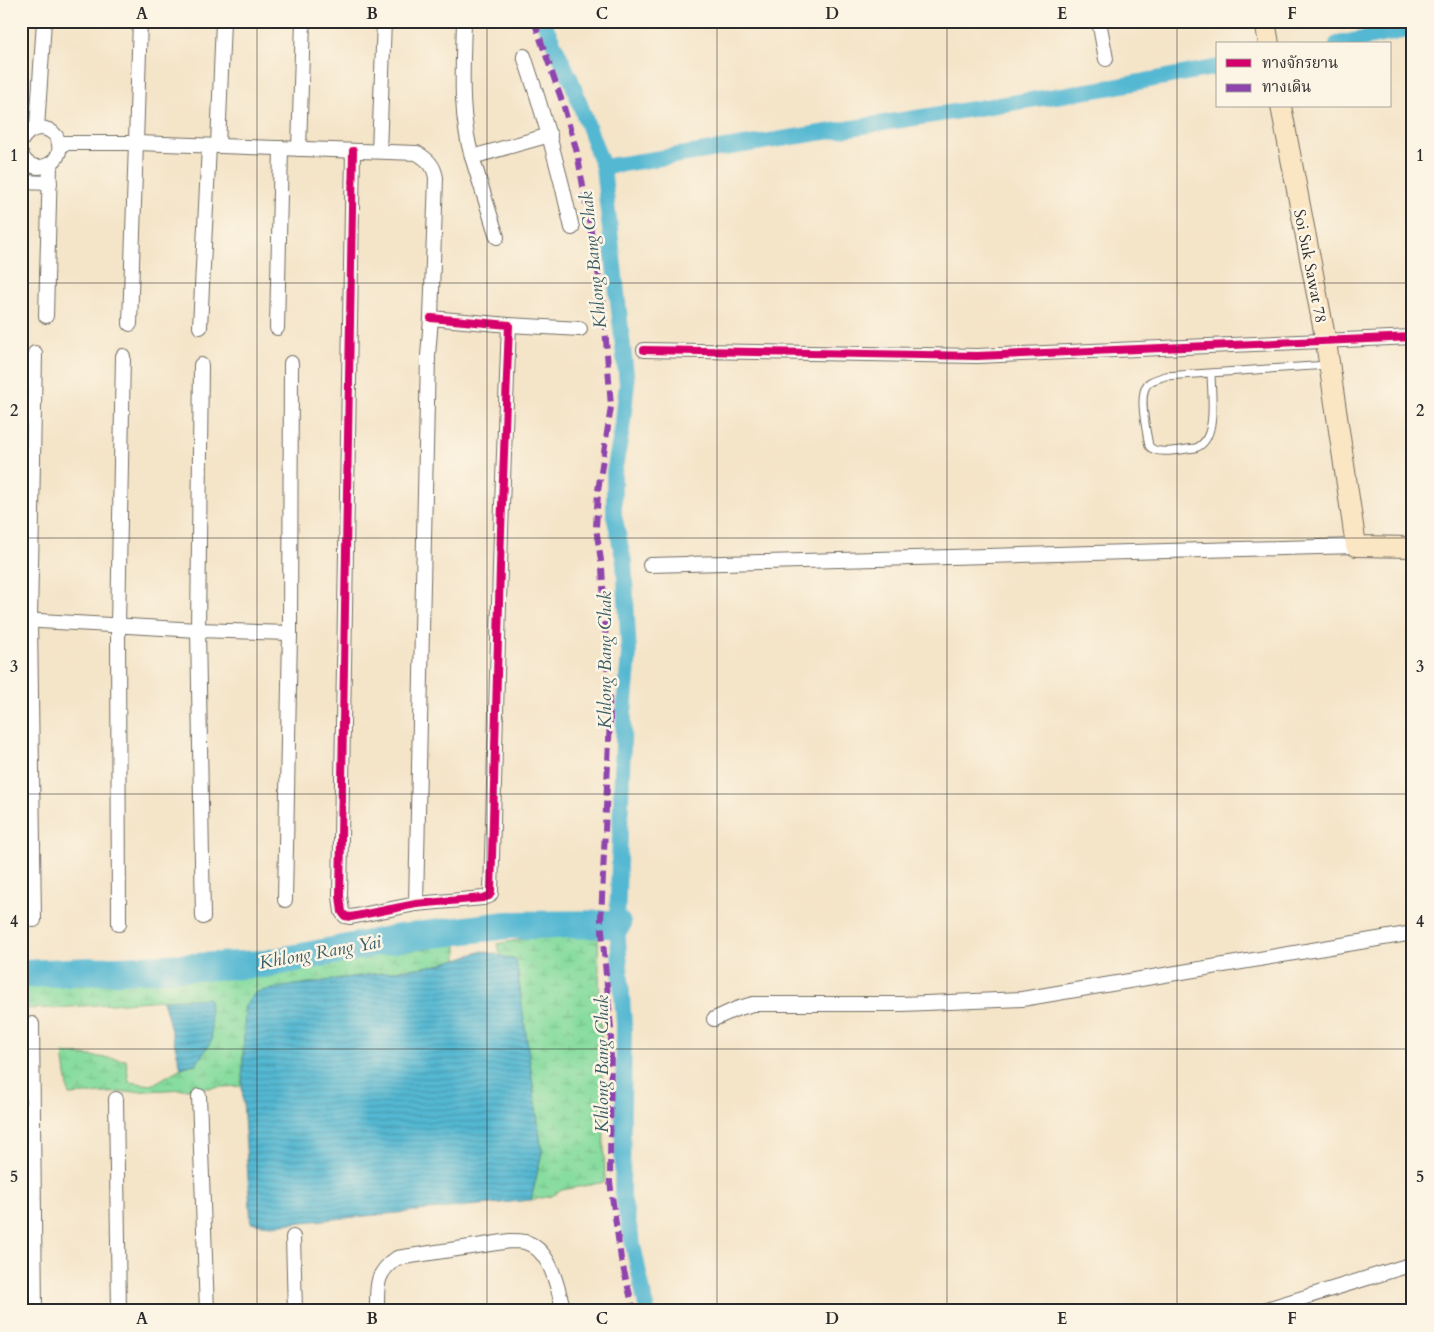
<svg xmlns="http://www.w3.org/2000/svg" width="1434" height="1332" font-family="Cardo,'Noto Serif Thai',serif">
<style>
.wetland{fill:url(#wetland-marsh);stroke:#598465}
.water{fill:url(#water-rules);stroke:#40727e}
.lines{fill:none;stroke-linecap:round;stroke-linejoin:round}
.canal{stroke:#54b8d2;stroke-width:16}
.river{stroke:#54b8d2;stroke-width:28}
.lane-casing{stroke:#716c62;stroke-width:9}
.street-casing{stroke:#716c62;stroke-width:16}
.secondary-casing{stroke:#716c62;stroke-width:22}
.lane{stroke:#fff;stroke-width:7}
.street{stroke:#fff;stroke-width:14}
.secondary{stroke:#fbe6c4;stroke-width:20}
.quiet{stroke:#8e44ad;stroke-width:6;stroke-dasharray:12 6;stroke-linecap:butt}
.cycleway-casing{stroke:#fcf5e5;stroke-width:11}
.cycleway{stroke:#d6006c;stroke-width:8}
.grid{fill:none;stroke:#2b2b2b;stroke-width:1;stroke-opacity:0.55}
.labels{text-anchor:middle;stroke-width:5;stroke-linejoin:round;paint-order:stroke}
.street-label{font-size:16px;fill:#2b2b2b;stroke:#fcf5e5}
.water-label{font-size:18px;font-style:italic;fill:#395c65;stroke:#fcf5e5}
.neatline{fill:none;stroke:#2b2b2b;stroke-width:2}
.grid-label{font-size:16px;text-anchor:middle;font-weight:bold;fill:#2b2b2b}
</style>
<defs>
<pattern id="wetland-marsh" width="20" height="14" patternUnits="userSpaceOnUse" patternTransform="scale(1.25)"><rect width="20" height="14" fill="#87dc9f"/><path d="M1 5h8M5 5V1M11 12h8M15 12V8" fill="none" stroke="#75bd89"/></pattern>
<pattern id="water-rules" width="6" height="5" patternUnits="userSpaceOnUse" patternTransform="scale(1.25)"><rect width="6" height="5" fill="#54b8d2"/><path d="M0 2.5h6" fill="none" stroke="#4696ab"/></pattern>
</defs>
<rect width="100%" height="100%" fill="#fcf5e5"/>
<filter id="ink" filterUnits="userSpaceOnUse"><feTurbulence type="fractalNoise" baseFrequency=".02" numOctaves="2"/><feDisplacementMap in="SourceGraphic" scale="10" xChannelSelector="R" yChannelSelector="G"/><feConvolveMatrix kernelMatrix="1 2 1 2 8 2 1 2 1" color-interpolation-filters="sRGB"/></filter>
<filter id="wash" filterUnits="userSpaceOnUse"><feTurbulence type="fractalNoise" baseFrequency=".0096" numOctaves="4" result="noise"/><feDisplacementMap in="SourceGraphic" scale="20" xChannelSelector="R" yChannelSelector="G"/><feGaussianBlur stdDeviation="1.12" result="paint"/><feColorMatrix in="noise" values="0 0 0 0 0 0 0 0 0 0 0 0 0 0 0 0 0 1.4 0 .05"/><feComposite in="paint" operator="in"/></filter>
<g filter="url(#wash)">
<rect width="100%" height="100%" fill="#f4e4c8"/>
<g class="wetland">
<polygon points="591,933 598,938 605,1182 562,1190 552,1196 531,1200 542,1152 516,961 501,956 497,944 523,939"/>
<polygon points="457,938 457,959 438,965 289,986 245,1005 242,1086 69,1095 63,1053 126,1060 129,1082 152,1085 181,1068 197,1063 163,1000 58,1008 21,1009 21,985 167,980 294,967 355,954 427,949"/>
</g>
<g class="water">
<polygon points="483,951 516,960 542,1152 531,1200 272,1225 251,1223 242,1086 245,1005 256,992 289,986 438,965"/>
<polygon points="209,998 212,1040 197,1063 181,1068 163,1000"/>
</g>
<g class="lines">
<g class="canal">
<polyline points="543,21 571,80 603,167 627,383 622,430 614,472 614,515 624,562 629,654 624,713 617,924 624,1025 622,1193 647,1311"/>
<polyline points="1337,44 1413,29"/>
<polyline points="603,167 1113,87 1218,67"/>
</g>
<polyline class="river" points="21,974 265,964 400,938 507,925 617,924"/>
</g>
</g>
<g filter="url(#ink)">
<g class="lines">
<g class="lane-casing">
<path id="lane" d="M1211 373C1211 392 1219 441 1195 448 1183 449 1157 456 1149 446 1147 433 1136 390 1150 382 1155 379 1161 378 1165 376L1328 365"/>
</g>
<g class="street-casing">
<g id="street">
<path d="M464 21C463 67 459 113 472 157L550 135"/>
<polyline points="1099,21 1106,59"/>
<path d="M524 56C544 114 559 168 572 228"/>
<polyline points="37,128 44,21"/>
<path d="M21 141C25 134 30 129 39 128 46 128 52 131 56 136 71 161 33 181 21 154"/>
<path d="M59 143H137L417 153C428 160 434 165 436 178L431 318 428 356 416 904"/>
<polyline points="218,146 223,21"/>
<polyline points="299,149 303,21"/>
<polyline points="353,151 340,896 342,912 345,916 351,917 416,904 483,898 489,896 491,893 501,531 509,325 431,318"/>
<polyline points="379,151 384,21"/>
<polyline points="472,157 497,237"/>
<polyline points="21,182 50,183"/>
<polyline points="46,316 50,165"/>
<polyline points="130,324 140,21"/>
<polyline points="509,325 580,329"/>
<polyline points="200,327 209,146"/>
<polyline points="277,328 281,148"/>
<polyline points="644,350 977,356 1413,337"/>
<polyline points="201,365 198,630 203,917"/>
<polyline points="650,565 1356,546"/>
<polyline points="22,620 198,630 290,633"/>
<polyline points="285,900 290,633 291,363"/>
<polyline points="34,920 30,621 35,353"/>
<polyline points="119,924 118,626 123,356"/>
<polyline points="714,1019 736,1009 753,1004 902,1004 1022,999 1413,933"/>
<polyline points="32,1024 35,1311"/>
<polyline points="199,1096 207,1311"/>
<polyline points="116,1099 119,1311"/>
<polyline points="293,1237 295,1311"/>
<path d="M377 1311C377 1286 375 1273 397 1258L510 1241C515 1241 521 1241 525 1242 552 1250 557 1288 564 1311"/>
<polyline points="1260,1311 1413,1264"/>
</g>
</g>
<g class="secondary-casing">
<g id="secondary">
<polyline points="1265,21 1269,44"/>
<polyline points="1281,106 1326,342 1356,546 1413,547"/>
</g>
</g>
<use href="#lane" class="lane"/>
<use href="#street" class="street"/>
<use href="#secondary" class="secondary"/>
<polyline class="quiet" points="534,21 563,104 577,152 603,300 611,407 598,491 596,528 602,567 610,718 601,920 611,1029 610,1182 621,1259 634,1311"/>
<g class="cycleway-casing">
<g id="cycleway">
<polyline points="353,151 340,896 342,912 345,916 351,917 416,904 483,898 489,896 491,893 501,531 509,325 431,318"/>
<polyline points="644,350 977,356 1413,337"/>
</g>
</g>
<use href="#cycleway" class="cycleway"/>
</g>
</g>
<path class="grid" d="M257 21V1311M487 21V1311M717 21V1311M947 21V1311M1177 21V1311M21 283H1413M21 538H1413M21 794H1413M21 1049H1413"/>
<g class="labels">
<g class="street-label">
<text transform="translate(1311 266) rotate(79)" y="6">Soi Suk Sawat 78</text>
</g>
<g class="water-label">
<text transform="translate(593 260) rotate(-96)" y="6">Khlong Bang Chak</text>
<text transform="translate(605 660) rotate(-90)" y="6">Khlong Bang Chak</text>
<text transform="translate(320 952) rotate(-10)" y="6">Khlong Rang Yai</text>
<text transform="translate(602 1064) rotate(-90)" y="6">Khlong Bang Chak</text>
</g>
</g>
<rect width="1434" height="1332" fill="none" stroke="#fcf5e5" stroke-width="55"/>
<rect x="1216" y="42" width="175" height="65" fill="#fcf5e5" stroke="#a8a49b"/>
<rect x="1226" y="59" width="25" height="8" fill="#d6006c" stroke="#a8a49b"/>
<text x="1262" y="68" font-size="15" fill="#2b2b2b">ทางจักรยาน</text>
<rect x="1226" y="84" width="25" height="8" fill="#8e44ad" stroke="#a8a49b"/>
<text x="1262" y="92" font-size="15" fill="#2b2b2b">ทางเดิน</text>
<rect x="28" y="28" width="1378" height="1276" class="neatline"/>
<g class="grid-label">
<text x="142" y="19">A</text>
<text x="372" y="19">B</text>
<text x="602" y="19">C</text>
<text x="832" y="19">D</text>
<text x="1062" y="19">E</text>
<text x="1292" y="19">F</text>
<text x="14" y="161">1</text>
<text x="1420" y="161">1</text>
<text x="14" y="416">2</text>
<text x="1420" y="416">2</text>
<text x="14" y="672">3</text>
<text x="1420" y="672">3</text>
<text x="14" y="927">4</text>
<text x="1420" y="927">4</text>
<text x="14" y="1182">5</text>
<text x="1420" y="1182">5</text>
<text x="142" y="1324">A</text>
<text x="372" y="1324">B</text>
<text x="602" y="1324">C</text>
<text x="832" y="1324">D</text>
<text x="1062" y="1324">E</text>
<text x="1292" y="1324">F</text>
</g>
</svg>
